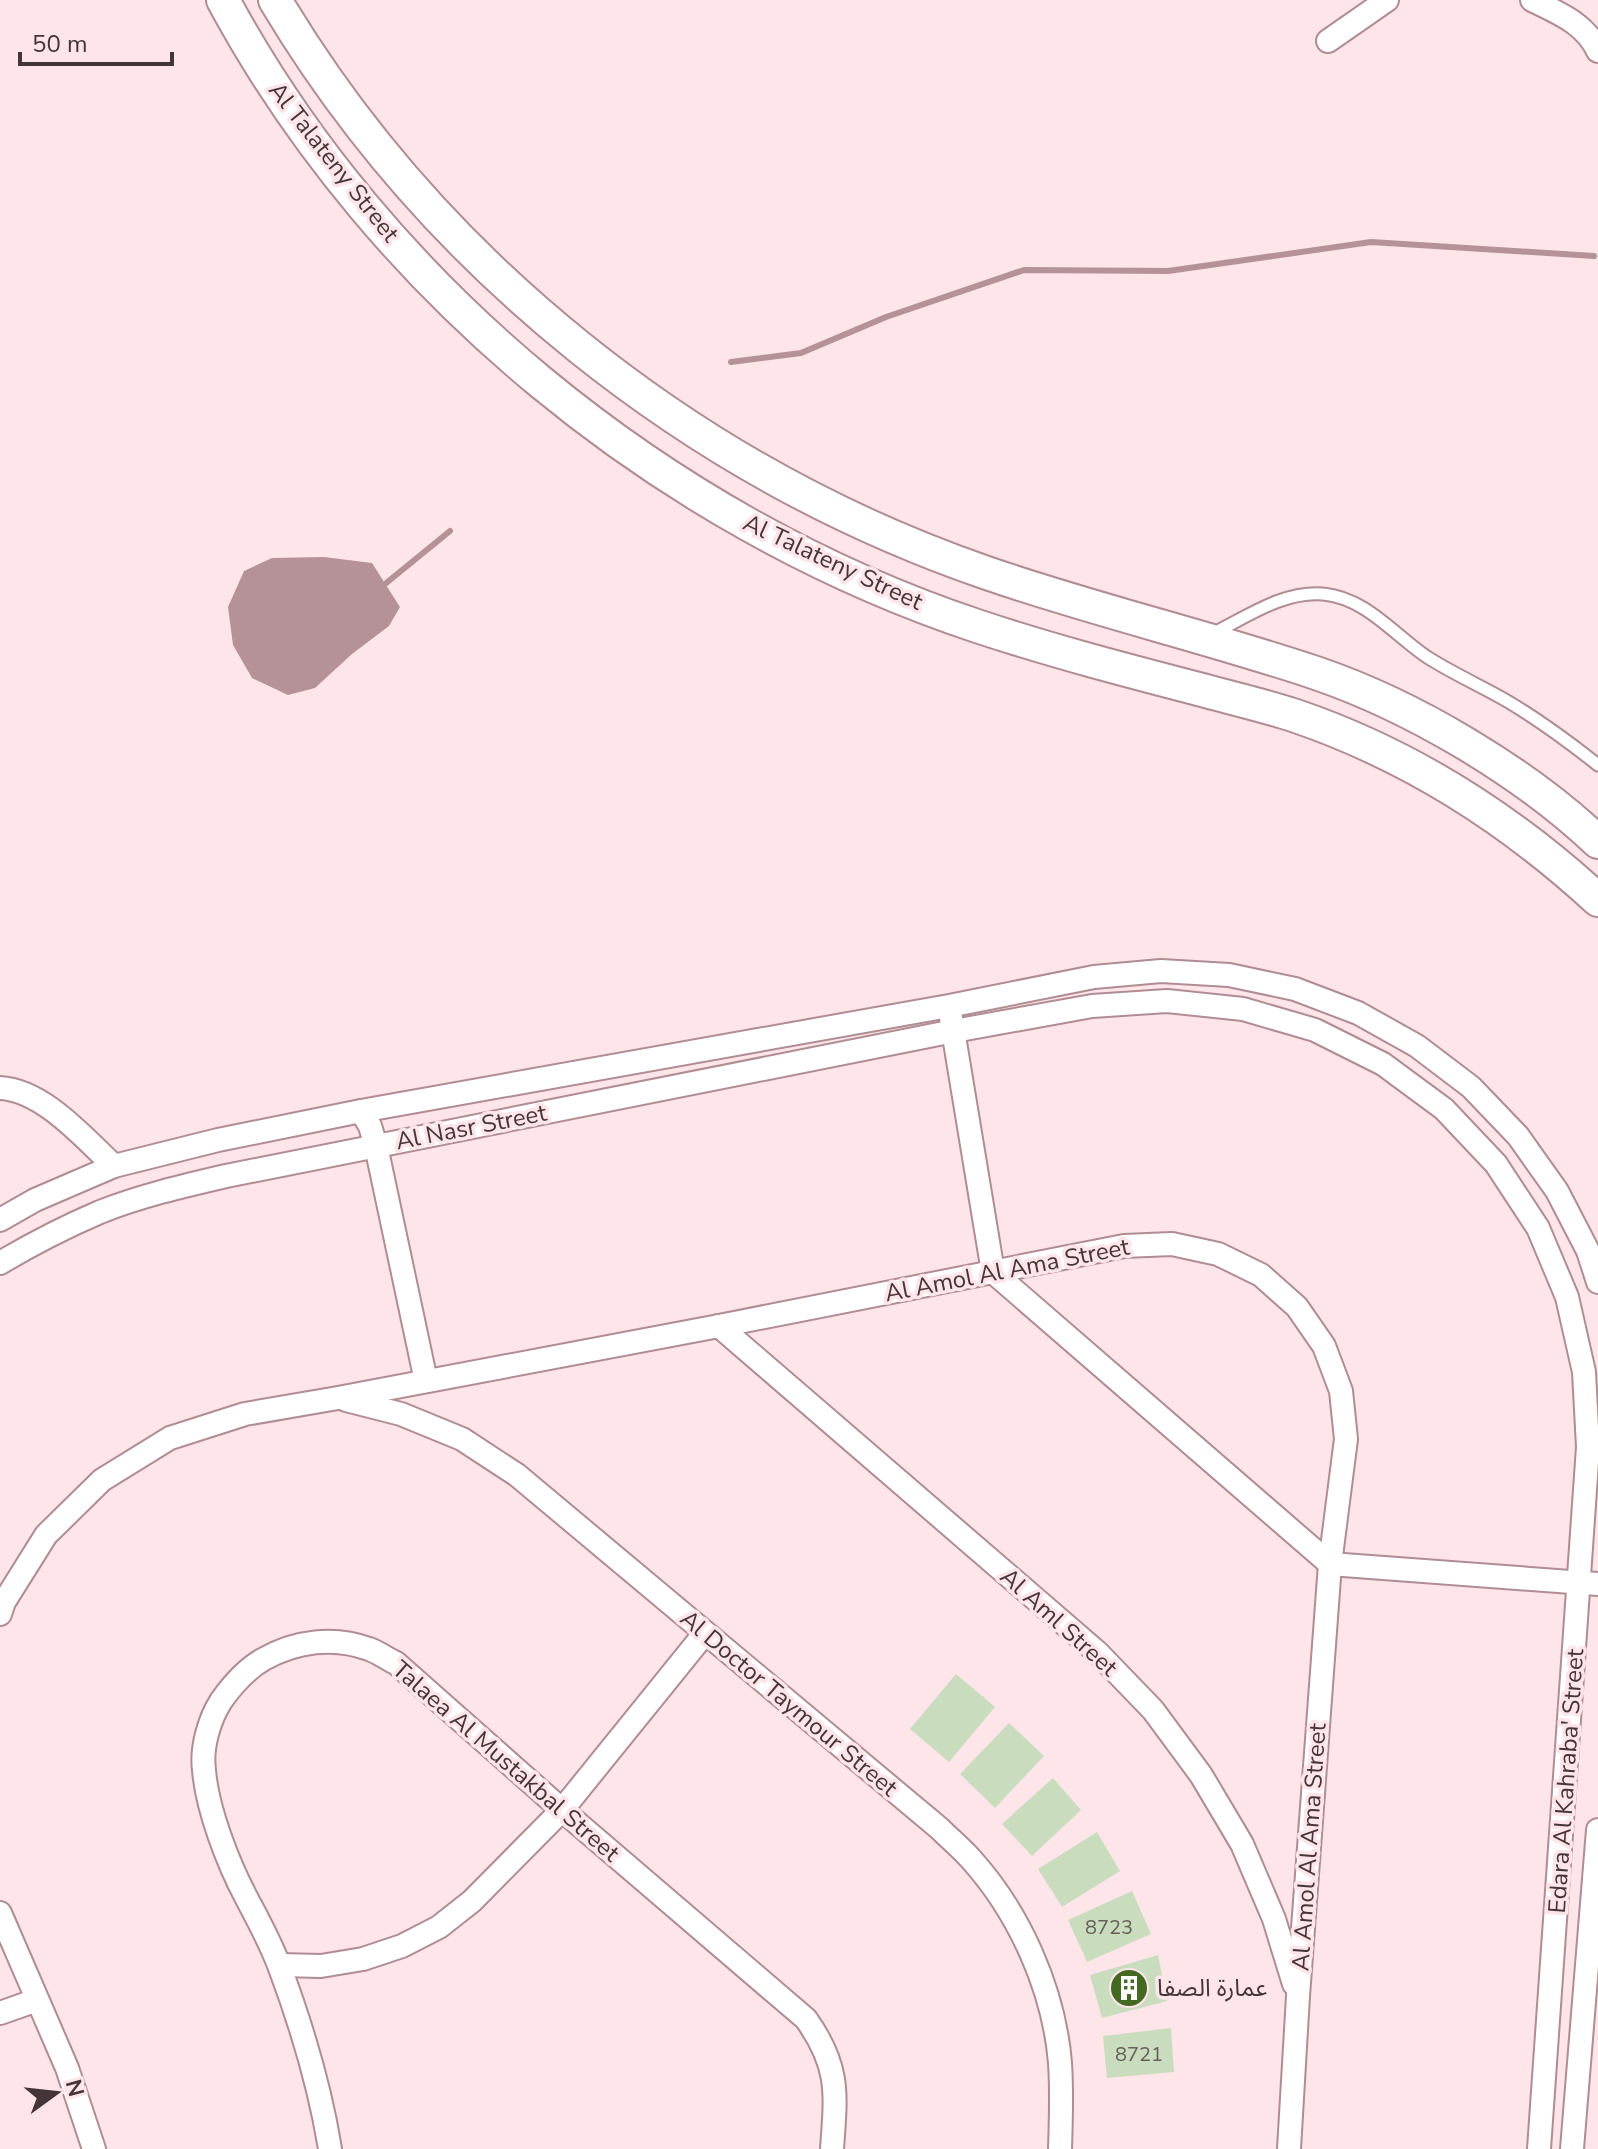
<svg xmlns="http://www.w3.org/2000/svg" width="1598" height="2149" font-family="'Nunito Sans','Noto Sans Arabic',sans-serif">
<style>
.water{fill:#b59298}
.lines{fill:none;stroke-linecap:round;stroke-linejoin:round}
.stream{stroke:#b59298;stroke-width:6}
.building{fill:#cadcbe}
.service-casing{stroke:#b08c93;stroke-width:15}
.minor-casing{stroke:#b08c93;stroke-width:26}
.secondary-casing{stroke:#b08c93;stroke-width:36}
.service{stroke:#fff;stroke-width:11}
.minor{stroke:#fff;stroke-width:22}
.secondary{stroke:#fff;stroke-width:32}
.labels{text-anchor:middle;stroke-width:7;stroke-linejoin:round;paint-order:stroke}
.number-label{font-size:20px;fill:#665f5a}
.street-label{font-size:24px;fill:#453538;stroke:#fde5ea}
.poi-label{font-size:24px;fill:#453538;stroke:#fde5ea;text-anchor:start}
</style>
<rect width="100%" height="100%" fill="#fde5ea"/>
<polygon class="water" points="324,557 372,563 400,607 389,626 352,654 315,688 288,695 252,678 233,645 228,607 244,571 272,558"/>
<g class="lines">
<g class="stream">
<polyline points="731,362 801,353 886,317 1024,270 1168,271 1371,242 1594,256"/>
<polyline points="385,584 450,531"/>
</g>
</g>
<g class="building">
<polygon points="956,1674 995,1707 949,1762 910,1729"/>
<polygon points="1009,1723 1044,1756 995,1808 960,1774"/>
<polygon points="1053,1778 1081,1810 1032,1856 1002,1824"/>
<polygon points="1097,1832 1120,1871 1062,1907 1038,1869"/>
<polygon points="1132,1891 1151,1934 1087,1962 1068,1920"/>
<polygon points="1158,1955 1167,2001 1102,2018 1090,1975"/>
<polygon points="1171,2028 1174,2072 1107,2078 1103,2036"/>
</g>
<g class="lines">
<g class="service-casing">
<path id="service" d="M1214 633C1248 616 1283 591 1323 594 1366 598 1393 634 1427 657 1452 673 1481 686 1507 701 1539 720 1569 742 1598 765"/>
</g>
<g class="minor-casing">
<g id="minor">
<path d="M1532 0C1558 13 1585 23 1598 51"/>
<polyline points="1328,41 1387,0"/>
<polyline points="951,1018 993,1272 1330,1564 1598,1584"/>
<path d="M0 1088C43 1090 84 1138 114 1166"/>
<polyline points="361,1111 370,1126 376,1146 426,1381"/>
<polyline points="0,1220 35,1200 114,1166 218,1140 361,1111 949,1006 1094,977 1161,971 1229,975 1295,989 1358,1013 1417,1046 1471,1087 1518,1136 1557,1191 1588,1251 1598,1282"/>
<path d="M0 1263C32 1244 65 1227 100 1212 140 1196 183 1186 226 1176L954 1031 1092 1006 1167 1001 1243 1009 1315 1030 1383 1064 1444 1109 1496 1164 1538 1228 1567 1297 1584 1372 1588 1447 1539 2149"/>
<polyline points="719,1326 1097,1652 1153,1710 1201,1775 1242,1844 1274,1919 1294,1984"/>
<path d="M346 1400 401 1414 462 1439 517 1475 939 1828C949 1838 960 1847 970 1858 1019 1912 1054 1989 1060 2063 1062 2092 1061 2120 1060 2149"/>
<polyline points="0,1614 4,1602 46,1535 102,1480 170,1438 245,1414 338,1398 719,1326 1124,1246 1172,1244 1218,1254 1261,1275 1297,1307 1324,1346 1341,1391 1346,1439 1330,1564 1298,1996 1289,2149"/>
<polyline points="0,1913 67,2068 94,2149"/>
<polyline points="280,1965 321,1966 363,1959 402,1946 439,1927 472,1901 562,1810 705,1633"/>
<polyline points="0,2013 37,2000"/>
<path d="M330 2149C320 2087 302 2027 280 1968 271 1943 258 1920 246 1897 228 1863 207 1809 204 1770 201 1748 209 1720 221 1701 233 1684 246 1669 264 1659 296 1641 334 1636 369 1649 378 1652 387 1659 396 1663L562 1810 806 2019C840 2067 836 2093 832 2149"/>
<polyline points="1572,2149 1598,1830"/>
</g>
</g>
<g class="secondary-casing">
<g id="secondary">
<path d="M223 0C379 290 665 522 977 626 1052 651 1129 671 1206 691 1235 699 1266 706 1296 716 1410 755 1510 819 1598 900"/>
<path d="M275 0C433 265 693 471 984 572 1093 610 1206 636 1316 673 1413 706 1524 772 1598 842"/>
</g>
</g>
<use href="#service" class="service"/>
<use href="#minor" class="minor"/>
<use href="#secondary" class="secondary"/>
</g>
<defs>
<g id="building-disc" transform="scale(2)"><circle r="9.5" fill="#436922" stroke="#fde5ea"/><path d="M-4-6H4V6H1V3H-1V6H-4ZM-2.5-4.3h1.7v1.8h-1.7ZM.8-4.3h1.7v1.8H.8ZM-2.5-1h1.7V.8h-1.7ZM.8-1h1.7V.8H.8Z" fill="#fff"/></g>
</defs>
<g fill-rule="evenodd">
<use href="#building-disc" x="1129" y="1988"/>
</g>
<g class="labels">
<g class="number-label">
<text x="1109" y="1934">8723</text>
<text x="1139" y="2061">8721</text>
</g>
<g class="street-label">
<text transform="translate(334 162) rotate(52)" y="8">Al Talateny Street</text>
<text transform="translate(833 562) rotate(25)" y="8">Al Talateny Street</text>
<text transform="translate(471 1127) rotate(-11)" y="8">Al Nasr Street</text>
<text transform="translate(1007 1270) rotate(-11)" y="8">Al Amol Al Ama Street</text>
<text transform="translate(1059 1622) rotate(42)" y="8">Al Aml Street</text>
<text transform="translate(789 1703) rotate(40)" y="8">Al Doctor Taymour Street</text>
<text transform="translate(506 1761) rotate(41)" y="8">Talaea Al Mustakbal Street</text>
<text transform="translate(1566 1781) rotate(-86)" y="8">Edara Al Kahraba' Street</text>
<text transform="translate(1309 1847) rotate(-86)" y="8">Al Amol Al Ama Street</text>
</g>
<g class="poi-label">
<text x="1157" y="1996">عمارة الصفا</text>
</g>
</g>
<g transform="translate(56 2093) rotate(75)" stroke="#fde5ea" stroke-width="6" paint-order="stroke">
<path d="M0-6L14 30L0 20L-14 30Z" fill="#453538"/>
<text y="-12" font-size="22" font-weight="bold" text-anchor="middle" fill="#453538">N</text>
</g>
<path d="M20 52v12h152v-12" fill="none" stroke="#453538" stroke-width="4"/>
<text x="32" y="52" font-size="24" fill="#453538" stroke="#fde5ea" stroke-width="6" paint-order="stroke">50 m</text>
</svg>
